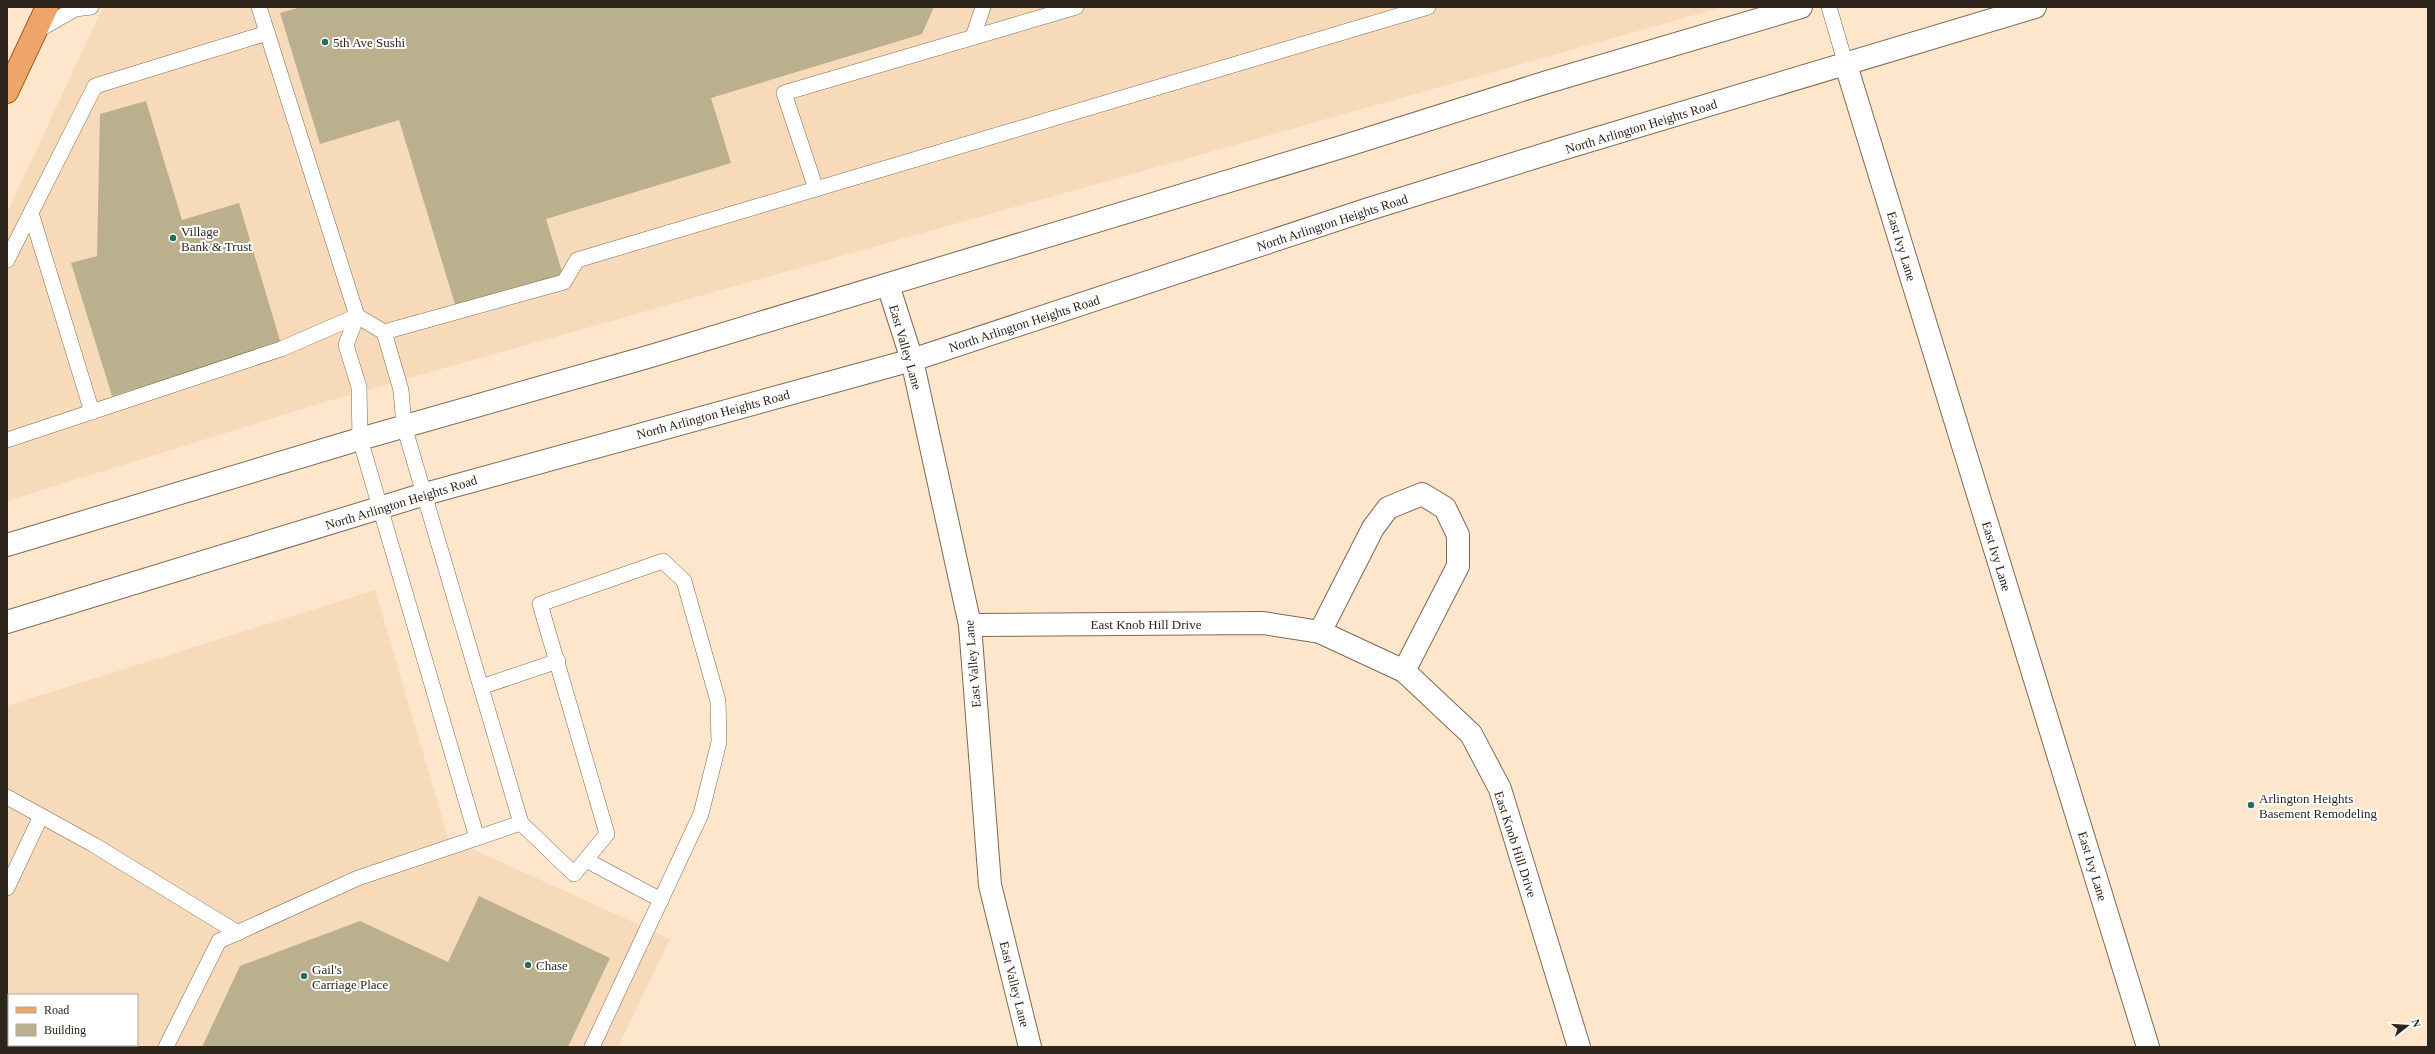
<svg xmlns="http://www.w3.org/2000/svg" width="2435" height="1054" font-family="Georgia,serif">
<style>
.built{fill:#f6daba;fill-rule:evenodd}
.building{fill:#bbb08e}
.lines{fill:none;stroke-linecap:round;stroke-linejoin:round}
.lane-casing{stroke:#7e6a54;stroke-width:16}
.street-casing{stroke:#7e6a54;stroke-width:24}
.secondary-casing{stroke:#7e6a54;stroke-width:24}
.primary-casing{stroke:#a2510e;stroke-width:24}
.lane{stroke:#fff;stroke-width:15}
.street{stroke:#fff;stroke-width:22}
.secondary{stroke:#fff;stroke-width:22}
.primary{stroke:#eda56a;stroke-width:22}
.poi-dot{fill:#286b5d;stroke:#fff;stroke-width:1.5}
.labels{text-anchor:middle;stroke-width:4;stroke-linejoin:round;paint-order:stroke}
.poi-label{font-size:13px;fill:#2d241b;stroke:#fff;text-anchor:start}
.street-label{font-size:13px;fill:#2d241b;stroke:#fff}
</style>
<rect width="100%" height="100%" fill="#fde6cc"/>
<g class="built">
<polygon points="103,7 1723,7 328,401 7,501 7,213"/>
<path d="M375 590 448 838 670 939 618 1047H7V706ZM9 995H137V1045H9Z"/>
</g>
<g class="building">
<polygon points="301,7 934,7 922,34 711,98 731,163 546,219 564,278 457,311 399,120 320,144 280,13"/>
<polygon points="146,101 182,220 239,203 281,344 112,396 71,263 97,256 100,114"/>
<polygon points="479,896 610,958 568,1047 202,1047 240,966 360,921 448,962"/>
</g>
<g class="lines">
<g class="lane-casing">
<g id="lane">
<polyline points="259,7 357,316 346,345 359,387 360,439 477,838"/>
<polyline points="1829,7 1846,65"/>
<polyline points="35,32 75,9 91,7"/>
<polyline points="973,37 983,7"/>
<polyline points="816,189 784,93 1076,7"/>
<polyline points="31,213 92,412"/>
<polyline points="7,260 95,86 267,33"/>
<polyline points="357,316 384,332 401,390 404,426 521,823 574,874 607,834 540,604 663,561 684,581 718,701 719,742 701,814 592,1047"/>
<polyline points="384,332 564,282 577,260 1428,7"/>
<polyline points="7,440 281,349 357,316"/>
<polyline points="481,687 558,661"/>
<polyline points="7,797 94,845 238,933"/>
<polyline points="586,860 661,900"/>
<polyline points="7,888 41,816"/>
<polyline points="166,1047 219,941 358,878 521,823"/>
</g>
</g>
<g class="street-casing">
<g id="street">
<polyline points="1846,65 2148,1047"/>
<polyline points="888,285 912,360 970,625 990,885 1030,1047"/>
<polyline points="970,625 1263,623 1320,632 1404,671 1471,734 1500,789 1579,1047"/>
<polyline points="1320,632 1373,528 1388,508 1422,494 1445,508 1458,535 1458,566 1404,671"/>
</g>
</g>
<g class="secondary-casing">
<g id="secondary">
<polyline points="7,545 360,439 651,356 1348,145 1544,83 1801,7"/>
<polyline points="7,622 425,494 912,360 1369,209 1565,148 2035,7"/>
</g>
</g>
<g class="primary-casing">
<polyline id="primary" points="7,92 47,7"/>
</g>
<use href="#lane" class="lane"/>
<use href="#street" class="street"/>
<use href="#secondary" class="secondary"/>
<use href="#primary" class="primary"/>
</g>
<g class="poi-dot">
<circle cx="325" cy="42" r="4"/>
<circle cx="173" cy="238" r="4"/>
<circle cx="2251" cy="805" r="4"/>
<circle cx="528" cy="965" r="4"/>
<circle cx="304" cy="976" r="4"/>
</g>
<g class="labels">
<g class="poi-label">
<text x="333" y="47">5th Ave Sushi</text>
<text x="181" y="236">Village<tspan x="181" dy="15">Bank &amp; Trust</tspan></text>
<text x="2259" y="803">Arlington Heights<tspan x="2259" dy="15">Basement Remodeling</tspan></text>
<text x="536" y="970">Chase</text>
<text x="312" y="974">Gail's<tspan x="312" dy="15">Carriage Place</tspan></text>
</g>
<g class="street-label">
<text transform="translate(1641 126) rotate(-17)" y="5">North Arlington Heights Road</text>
<text transform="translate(1332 222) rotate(-18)" y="5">North Arlington Heights Road</text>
<text transform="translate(1902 246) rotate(73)" y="5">East Ivy Lane</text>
<text transform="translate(1024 323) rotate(-18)" y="5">North Arlington Heights Road</text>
<text transform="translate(906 347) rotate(74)" y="5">East Valley Lane</text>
<text transform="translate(713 414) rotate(-15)" y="5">North Arlington Heights Road</text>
<text transform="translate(401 502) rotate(-17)" y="5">North Arlington Heights Road</text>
<text transform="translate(1997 556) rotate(73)" y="5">East Ivy Lane</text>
<text x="1146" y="629">East Knob Hill Drive</text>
<text transform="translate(972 664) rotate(-95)" y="5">East Valley Lane</text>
<text transform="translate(1516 844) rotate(72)" y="5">East Knob Hill Drive</text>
<text transform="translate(2093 866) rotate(73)" y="5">East Ivy Lane</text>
<text transform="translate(1015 984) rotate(76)" y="5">East Valley Lane</text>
</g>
</g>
<rect width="2435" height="1054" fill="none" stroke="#2d241b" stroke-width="16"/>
<rect x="8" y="994" width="130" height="52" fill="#ffffff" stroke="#aba7a4"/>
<rect x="16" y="1007" width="20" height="6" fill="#eda56a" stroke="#aba7a4"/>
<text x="44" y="1014" font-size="12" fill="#2d241b">Road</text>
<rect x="16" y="1024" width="20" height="12" fill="#bbb08e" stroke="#aba7a4"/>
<text x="44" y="1034" font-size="12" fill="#2d241b">Building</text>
<g transform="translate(2407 1026) rotate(73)" stroke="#ffffff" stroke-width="3" paint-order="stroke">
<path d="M0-3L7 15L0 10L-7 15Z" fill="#2d241b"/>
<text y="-6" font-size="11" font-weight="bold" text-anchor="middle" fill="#2d241b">N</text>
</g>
</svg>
